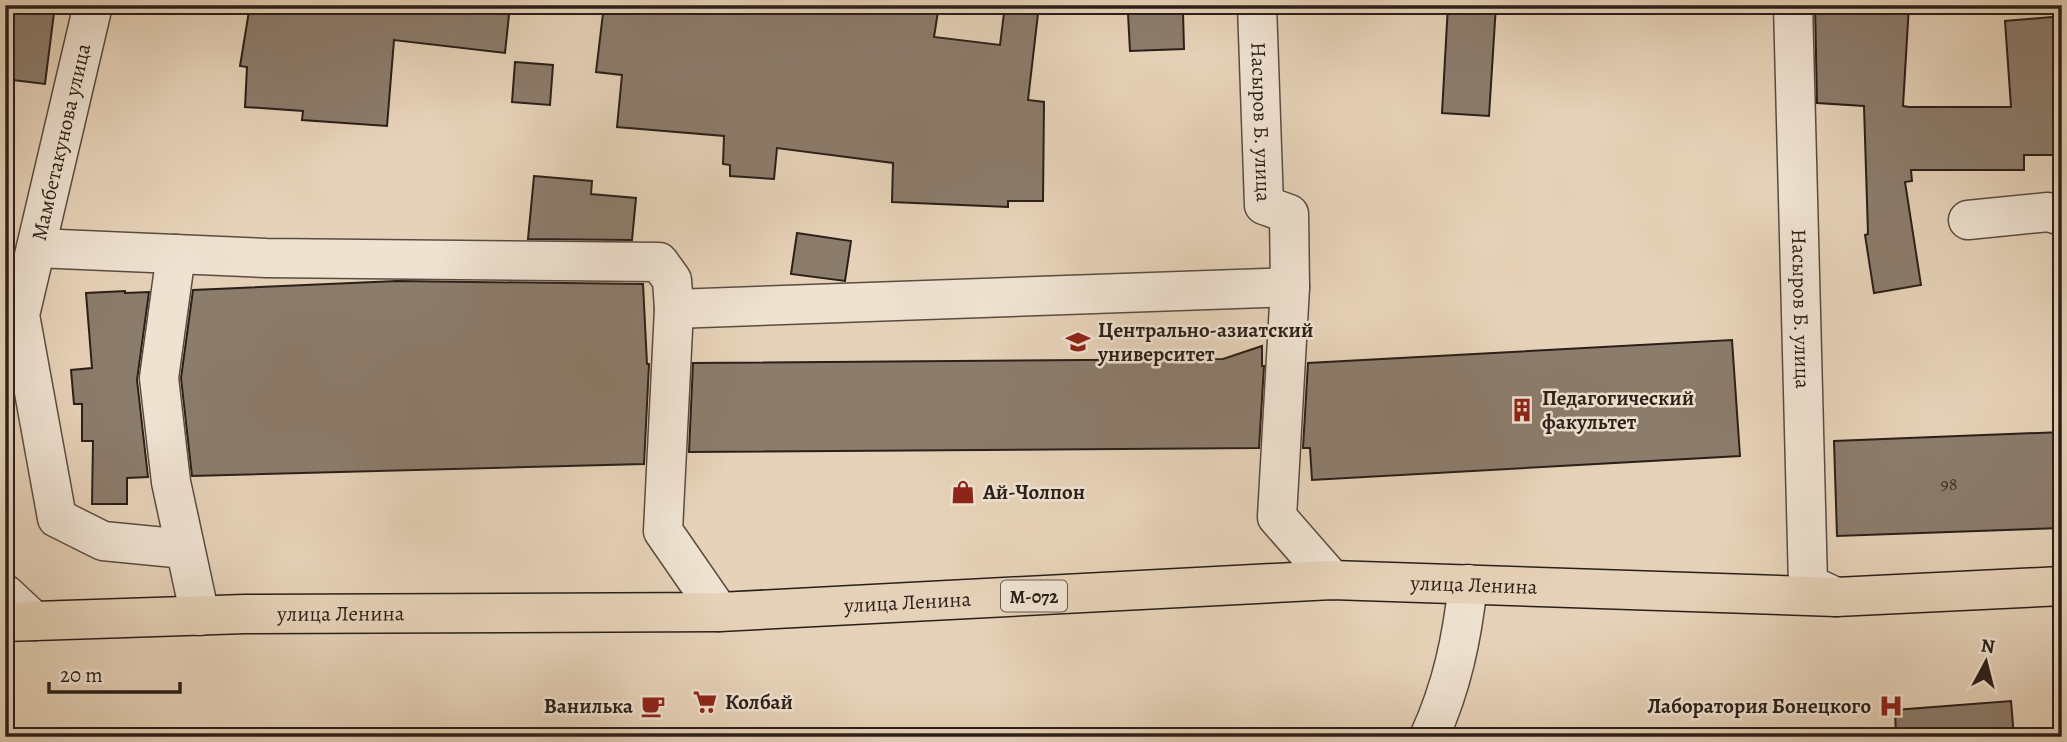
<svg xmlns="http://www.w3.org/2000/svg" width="2067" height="742" font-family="Alegreya,serif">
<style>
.building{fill:#8c7c6c;stroke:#2b1f19;stroke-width:2}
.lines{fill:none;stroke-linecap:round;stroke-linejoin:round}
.minor-casing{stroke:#5a4c41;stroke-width:41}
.major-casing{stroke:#2b1f19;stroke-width:41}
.minor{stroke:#efe2d1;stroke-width:38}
.major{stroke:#e6d2b8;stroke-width:38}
.labels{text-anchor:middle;stroke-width:5;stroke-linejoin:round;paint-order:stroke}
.number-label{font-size:18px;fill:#43362e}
.shield{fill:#efe2d1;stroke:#665a50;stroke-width:2}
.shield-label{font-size:19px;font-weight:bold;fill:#2b1f19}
.street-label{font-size:21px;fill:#2b1f19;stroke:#efe2d1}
.poi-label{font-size:21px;font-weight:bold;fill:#2b1f19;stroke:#efe2d1;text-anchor:start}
</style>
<rect width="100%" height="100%" fill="#e6d2b8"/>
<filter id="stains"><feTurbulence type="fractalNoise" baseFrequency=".00286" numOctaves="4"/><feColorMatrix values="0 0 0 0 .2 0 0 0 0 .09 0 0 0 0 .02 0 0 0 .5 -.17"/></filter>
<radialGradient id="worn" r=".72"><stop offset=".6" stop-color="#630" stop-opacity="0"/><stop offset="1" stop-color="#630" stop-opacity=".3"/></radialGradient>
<g class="building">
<polygon points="5,5 55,5 45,84 5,79"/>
<polygon points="250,5 510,5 505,53 394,40 387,126 302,120 303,111 245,107 247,67 240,66"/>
<polygon points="604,5 939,5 934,37 1000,45 1005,5 1039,5 1028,100 1044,102 1043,201 1008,201 1008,207 892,202 893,163 777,148 774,179 730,176 730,165 723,164 724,136 617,127 622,75 596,72"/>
<polygon points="1448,5 1496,5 1489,116 1442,113"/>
<polygon points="1815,5 1909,5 1903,106 1909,107 2011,107 2005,21 2062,16 2062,155 2024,155 2024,170 1911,170 1912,181 1905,182 1921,285 1874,293 1865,235 1868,234 1864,106 1817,103"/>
<polygon points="1183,12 1184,49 1130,51 1128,14"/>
<polygon points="515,62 553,65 550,105 512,102"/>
<polygon points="534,176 592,181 591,194 636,198 632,240 528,239"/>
<polygon points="797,233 851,241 845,281 791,274"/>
<polygon points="397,281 643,284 647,364 649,364 644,464 192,476 181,378 193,290"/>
<polygon points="125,291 125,293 149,292 137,380 148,477 127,478 127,504 92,504 93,441 82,441 82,404 74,404 71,370 92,368 86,293"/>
<polygon points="1732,340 1740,456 1312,480 1310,448 1303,448 1308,363"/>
<polygon points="1262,346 1262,366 1264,366 1259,448 689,452 693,363 1223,359"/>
<polygon points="2062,432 2062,528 1837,536 1834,441"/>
<polygon points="2011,701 2014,737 1896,737 1895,710"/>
</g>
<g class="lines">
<g class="minor-casing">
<g id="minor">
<polyline points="93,5 20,315 57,518 103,541 185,549"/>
<path id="s1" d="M1257 5 1264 205 1289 214 1290 287 1277 517 1332 580"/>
<path id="s2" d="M1793 5 1808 584 1836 597"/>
<polyline points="1968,220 2048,212 2062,216"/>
<polyline points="36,248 266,258 659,262 672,280 674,309 663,531 719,612"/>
<polyline points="176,254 159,378 171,482 200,616"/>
<polyline points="674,309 1290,287"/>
<polyline points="5,594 34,621"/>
<path d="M1429 737C1452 687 1462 638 1468 584"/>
</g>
</g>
<g class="major-casing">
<g id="major">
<path id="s3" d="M5 622 245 614 719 612 1332 580 1836 597 2062 586"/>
</g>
</g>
<use href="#minor" class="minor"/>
<use href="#major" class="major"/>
</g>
<defs>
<g id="university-bare" transform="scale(1.89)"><path d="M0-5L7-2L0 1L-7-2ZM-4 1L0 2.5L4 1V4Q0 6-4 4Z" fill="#8f2418" stroke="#efe2d1" stroke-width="2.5" paint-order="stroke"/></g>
<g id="building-bare" transform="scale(1.89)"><path d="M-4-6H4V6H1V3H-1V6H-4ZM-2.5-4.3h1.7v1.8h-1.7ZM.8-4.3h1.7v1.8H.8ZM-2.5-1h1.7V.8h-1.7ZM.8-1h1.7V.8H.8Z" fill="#8f2418" stroke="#efe2d1" stroke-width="2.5" paint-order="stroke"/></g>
<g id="shop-bare" transform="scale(1.89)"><path d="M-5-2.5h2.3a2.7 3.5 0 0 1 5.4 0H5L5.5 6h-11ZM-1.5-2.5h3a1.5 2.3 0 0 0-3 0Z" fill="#8f2418" stroke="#efe2d1" stroke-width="2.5" paint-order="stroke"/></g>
<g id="supermarket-bare" transform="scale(1.89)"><path d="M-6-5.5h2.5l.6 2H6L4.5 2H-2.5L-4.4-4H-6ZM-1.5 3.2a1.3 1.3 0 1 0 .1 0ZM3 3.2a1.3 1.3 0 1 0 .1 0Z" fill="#8f2418" stroke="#efe2d1" stroke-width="2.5" paint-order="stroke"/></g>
<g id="cafe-bare" transform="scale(1.89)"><path d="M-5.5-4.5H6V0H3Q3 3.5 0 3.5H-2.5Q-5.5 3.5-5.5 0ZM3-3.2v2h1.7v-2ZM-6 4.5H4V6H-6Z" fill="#8f2418" stroke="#efe2d1" stroke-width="2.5" paint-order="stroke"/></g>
<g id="hospital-bare" transform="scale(1.89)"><path d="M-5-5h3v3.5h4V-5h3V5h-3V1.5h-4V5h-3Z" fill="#8f2418" stroke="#efe2d1" stroke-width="2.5" paint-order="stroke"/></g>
</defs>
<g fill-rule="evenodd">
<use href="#university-bare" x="1078" y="342"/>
<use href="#building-bare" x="1522" y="410"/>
<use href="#shop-bare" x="963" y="492"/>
<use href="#supermarket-bare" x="705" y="702"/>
<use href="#cafe-bare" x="653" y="706"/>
<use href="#hospital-bare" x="1891" y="706"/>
</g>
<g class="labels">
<g class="number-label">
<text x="1949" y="490">98</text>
</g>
<rect class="shield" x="1001" y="580.5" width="66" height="31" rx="5"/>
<g class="shield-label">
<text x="1034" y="603">М-072</text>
</g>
<g class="street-label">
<text dy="7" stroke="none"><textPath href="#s1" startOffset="117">Насыров Б. улица</textPath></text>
<text transform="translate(61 142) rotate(-77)" y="7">Мамбетакунова улица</text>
<text dy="7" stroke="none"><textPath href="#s2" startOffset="304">Насыров Б. улица</textPath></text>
<text dy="7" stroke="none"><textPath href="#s3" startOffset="1470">улица Ленина</textPath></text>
<text dy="7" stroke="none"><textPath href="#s3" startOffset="903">улица Ленина</textPath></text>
<text dy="7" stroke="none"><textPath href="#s3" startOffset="336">улица Ленина</textPath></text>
</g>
<g class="poi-label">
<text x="1098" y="337">Центрально-азиатский<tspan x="1098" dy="24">университет</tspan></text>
<text x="1542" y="405">Педагогический<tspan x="1542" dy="24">факультет</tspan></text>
<text x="983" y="499">Ай-Чолпон</text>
<text x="725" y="709">Колбай</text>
<text x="633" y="713" text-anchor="end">Ванилька</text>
<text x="1871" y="713" text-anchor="end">Лаборатория Бонецкого</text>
</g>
</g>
<rect width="2067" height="742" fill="none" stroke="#e6d2b8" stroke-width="28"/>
<rect x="7" y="7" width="2053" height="728" fill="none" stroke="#2b1f19" stroke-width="3.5"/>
<rect x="14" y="14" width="2039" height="714" fill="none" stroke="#2b1f19" stroke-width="2"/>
<g transform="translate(1986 662) rotate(7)" stroke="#efe2d1" stroke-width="5" paint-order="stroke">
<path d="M0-5L12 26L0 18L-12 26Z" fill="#2b1f19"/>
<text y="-10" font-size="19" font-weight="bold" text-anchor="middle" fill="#2b1f19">N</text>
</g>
<path d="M49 682v10h131v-10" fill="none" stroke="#2b1f19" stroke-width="3.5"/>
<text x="60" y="682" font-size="21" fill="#2b1f19" stroke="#efe2d1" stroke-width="5" paint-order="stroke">20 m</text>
<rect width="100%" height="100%" filter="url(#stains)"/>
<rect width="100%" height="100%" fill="url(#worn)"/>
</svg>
